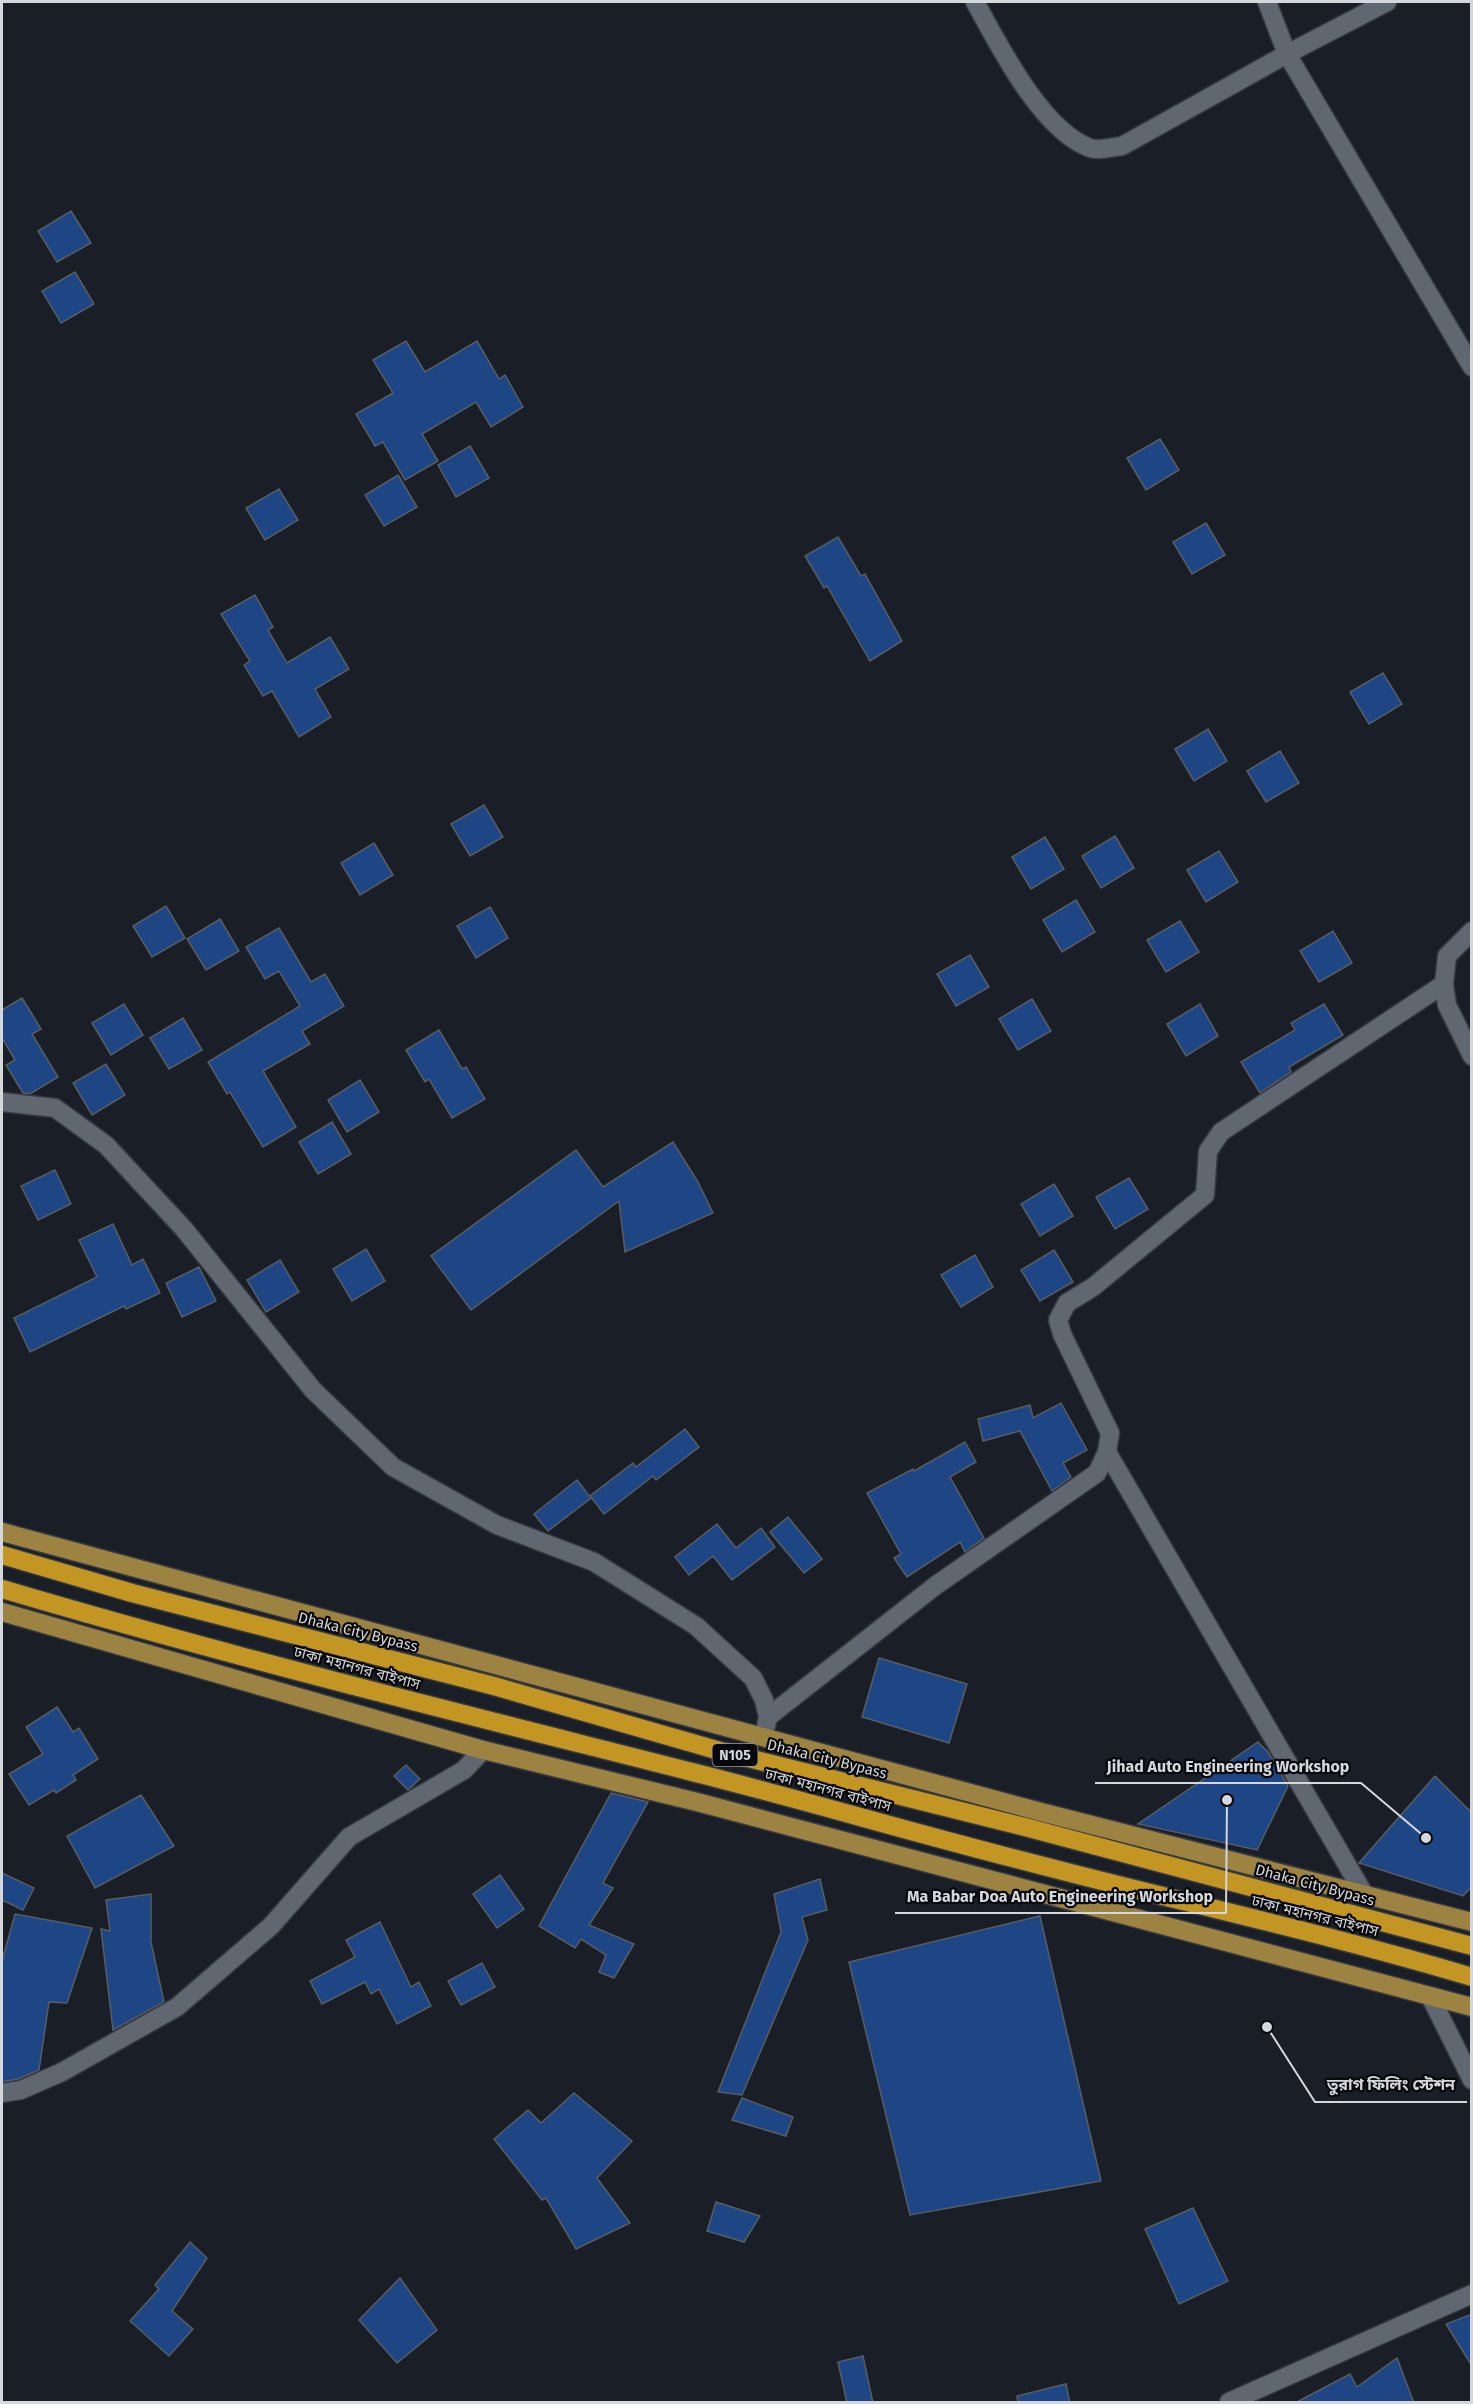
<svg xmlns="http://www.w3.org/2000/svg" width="1473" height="2404" font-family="'Fira Sans','Noto Sans Bengali',sans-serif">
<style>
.building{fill:#1f4684;stroke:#575d65;stroke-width:1.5}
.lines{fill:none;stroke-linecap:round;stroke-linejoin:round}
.minor-casing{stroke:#373a3f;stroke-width:21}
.major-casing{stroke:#373a3f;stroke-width:21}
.highway-casing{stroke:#373a3f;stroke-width:21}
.minor{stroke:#616770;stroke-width:18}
.major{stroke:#9c8341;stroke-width:18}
.highway{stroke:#c39522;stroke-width:18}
.labels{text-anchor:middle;stroke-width:4.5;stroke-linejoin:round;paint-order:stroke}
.shield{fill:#07080b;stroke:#96999d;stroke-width:1.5}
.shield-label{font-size:14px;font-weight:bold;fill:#d4d7dc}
.street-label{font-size:15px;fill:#d4d7dc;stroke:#07080b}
.leader{fill:none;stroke:#d4d7dc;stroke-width:2}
.callout-dot{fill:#d4d7dc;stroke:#07080b;stroke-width:2}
.callout-label{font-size:16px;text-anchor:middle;font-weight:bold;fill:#d4d7dc;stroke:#07080b;stroke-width:4.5;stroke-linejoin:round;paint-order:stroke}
</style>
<rect width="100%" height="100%" fill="#1a1e26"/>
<g class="building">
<polygon points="71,211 91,243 57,262 38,231"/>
<polygon points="75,272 94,304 61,323 42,291"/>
<polygon points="406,341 425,372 477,341 499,379 505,375 523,407 491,427 476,402 422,434 438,461 405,480 383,442 375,446 356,414 393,393 373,360"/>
<polygon points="1160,439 1179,470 1146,490 1127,458"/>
<polygon points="470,446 489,478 456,497 438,465"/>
<polygon points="398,475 417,507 384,526 365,495"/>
<polygon points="279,489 298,520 265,540 246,508"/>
<polygon points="1206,523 1225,555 1192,574 1173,542"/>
<polygon points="838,537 861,576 865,574 902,641 870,661 827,586 824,588 805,556"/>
<polygon points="255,595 273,627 268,630 287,663 330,637 349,669 315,689 331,717 299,737 272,691 263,696 244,665 250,661 221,614"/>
<polygon points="1383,673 1402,704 1369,724 1350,692"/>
<polygon points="1208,729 1227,761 1194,781 1175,749"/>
<polygon points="1280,751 1299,783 1266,802 1247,771"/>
<polygon points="484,805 503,837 470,856 451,824"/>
<polygon points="1115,836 1134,868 1101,888 1082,856"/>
<polygon points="1045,837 1064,869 1031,889 1012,857"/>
<polygon points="374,843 393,875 360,895 341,863"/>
<polygon points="1219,851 1238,882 1206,902 1187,870"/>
<polygon points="1076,900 1095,932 1062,952 1043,920"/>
<polygon points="166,906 185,938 152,957 133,926"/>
<polygon points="490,907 508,938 476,958 457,926"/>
<polygon points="220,919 239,951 206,970 187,939"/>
<polygon points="1180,921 1199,952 1166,972 1147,940"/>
<polygon points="279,928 311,982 325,974 344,1006 302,1031 310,1044 263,1071 296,1127 263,1147 230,1092 227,1094 208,1062 300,1006 279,971 265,979 246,947"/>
<polygon points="1333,931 1352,963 1319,982 1300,951"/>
<polygon points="970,955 989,987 956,1006 937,974"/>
<polygon points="22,998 41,1029 32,1034 58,1077 30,1094 23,1093 6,1065 15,1060 2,1038 2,1010"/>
<polygon points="1032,999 1051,1031 1018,1050 999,1019"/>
<polygon points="124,1004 143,1035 111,1055 92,1023"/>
<polygon points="1200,1004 1218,1036 1186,1056 1167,1024"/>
<polygon points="1324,1004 1343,1035 1289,1067 1291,1072 1260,1093 1241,1062 1295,1030 1291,1023"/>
<polygon points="183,1018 202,1050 169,1069 150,1038"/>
<polygon points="439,1030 462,1069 466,1067 485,1099 452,1118 429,1079 425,1082 406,1050"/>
<polygon points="106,1064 125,1095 92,1115 73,1083"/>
<polygon points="360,1080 379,1112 347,1132 328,1100"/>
<polygon points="332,1122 351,1154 318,1174 299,1142"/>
<polygon points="673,1142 698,1182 713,1213 625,1252 619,1201 471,1310 431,1256 576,1150 603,1187"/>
<polygon points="55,1170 71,1204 38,1220 21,1186"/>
<polygon points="1129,1178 1148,1209 1115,1229 1096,1197"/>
<polygon points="1054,1184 1073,1216 1040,1236 1021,1204"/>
<polygon points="113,1224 132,1265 143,1259 160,1293 126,1309 124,1306 30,1352 14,1318 97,1277 79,1240"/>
<polygon points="366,1249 385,1281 352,1301 333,1269"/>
<polygon points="1054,1250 1073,1282 1040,1301 1021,1270"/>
<polygon points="975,1255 993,1287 961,1307 941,1275"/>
<polygon points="280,1260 299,1292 266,1312 247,1280"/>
<polygon points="199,1267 216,1301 182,1317 166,1283"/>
<polygon points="1061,1403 1087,1450 1063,1463 1071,1477 1052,1491 1020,1431 983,1441 978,1419 1030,1405 1033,1418"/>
<polygon points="685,1429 699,1447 656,1480 653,1476 604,1514 590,1496 633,1463 636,1467"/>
<polygon points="965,1442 976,1462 950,1477 984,1538 965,1552 960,1542 907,1577 894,1558 901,1554 867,1493 913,1469 914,1471"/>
<polygon points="577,1480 591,1498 548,1531 534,1514"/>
<polygon points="788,1517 822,1559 804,1573 770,1532"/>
<polygon points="717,1524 736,1548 761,1528 775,1547 732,1580 713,1556 689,1575 675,1557"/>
<polygon points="879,1658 967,1684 949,1743 862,1717"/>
<polygon points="57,1707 73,1732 79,1728 98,1759 73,1775 76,1780 56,1793 54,1790 29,1805 9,1774 43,1754 26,1727"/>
<polygon points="1258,1742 1268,1752 1288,1786 1257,1850 1138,1824"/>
<polygon points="406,1765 420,1779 408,1790 394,1776"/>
<polygon points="1435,1776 1472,1813 1472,1886 1463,1896 1359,1863"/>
<polygon points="611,1793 648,1802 603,1883 613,1888 589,1925 634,1944 614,1978 599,1972 606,1955 581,1939 575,1948 539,1926"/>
<polygon points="141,1795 174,1846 95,1888 67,1836"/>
<polygon points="2,1873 34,1888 23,1910 2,1900"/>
<polygon points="500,1875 524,1909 497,1928 473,1894"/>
<polygon points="820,1879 827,1910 802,1917 808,1940 742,2095 718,2092 781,1932 774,1894"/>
<polygon points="151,1894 151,1942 164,2002 113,2030 101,1929 110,1931 106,1900"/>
<polygon points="15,1914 92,1928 67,2003 49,2002 39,2070 18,2079 2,2082 2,1961"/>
<polygon points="1040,1916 1101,2181 910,2215 849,1962"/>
<polygon points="380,1922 411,1987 419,1982 431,2006 397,2024 379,1989 371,1994 365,1982 322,2004 310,1981 355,1957 346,1940"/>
<polygon points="482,1963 495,1987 461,2005 448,1981"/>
<polygon points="574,2093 632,2141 597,2178 630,2223 576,2249 546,2198 542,2200 494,2139 528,2110 541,2123"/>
<polygon points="742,2098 793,2117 786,2136 732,2120"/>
<polygon points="716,2202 760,2216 744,2242 707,2231"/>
<polygon points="1193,2208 1228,2281 1179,2304 1145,2229"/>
<polygon points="190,2242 207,2258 172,2311 193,2329 169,2356 130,2321 159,2289 155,2285"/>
<polygon points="400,2278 437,2330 397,2363 359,2320"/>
<polygon points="1472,2314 1472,2366 1446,2324"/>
<polygon points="863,2356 873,2403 847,2403 838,2362"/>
<polygon points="1397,2358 1414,2403 1295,2403 1350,2374 1357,2387"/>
<polygon points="1066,2384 1070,2403 1018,2403 1017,2396"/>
</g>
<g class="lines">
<g class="minor-casing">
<g id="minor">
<path d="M975 2C999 45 1041 130 1090 148 1098 151 1113 147 1122 146L1287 54 1387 2"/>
<polyline points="1267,2 1287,54 1472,367"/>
<polyline points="1472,931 1447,956 1444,984 1447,1005 1472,1056"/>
<polyline points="2,1102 55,1108 106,1145 184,1229 313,1390 393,1467 497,1525 594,1562 696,1626 753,1678 764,1700 768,1717 766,1726"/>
<polyline points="1107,1452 1364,1894"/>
<polyline points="768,1717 935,1586 1097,1473 1107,1452 1110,1433 1062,1334 1058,1320 1067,1303 1093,1287 1205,1195 1208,1151 1221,1132 1444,984"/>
<polyline points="1430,1996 1472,2080"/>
<polyline points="2,2093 21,2090 62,2072 177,2007 271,1926 349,1837 464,1770 483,1750"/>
<polyline points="1229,2402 1472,2294"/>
</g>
</g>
<g class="major-casing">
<g id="major">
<polyline points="2,1532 1041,1812 1472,1922"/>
<polyline points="2,1612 483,1750 697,1802 1472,2007"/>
</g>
</g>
<g class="highway-casing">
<g id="highway">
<polyline points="2,1555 132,1593 494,1686 720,1751 1025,1827 1472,1946"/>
<path d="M2 1589C231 1657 464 1714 696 1773 807 1801 917 1834 1028 1862 1176 1901 1325 1933 1472 1977"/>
</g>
</g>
<use href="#minor" class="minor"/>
<use href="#major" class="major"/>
<use href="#highway" class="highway"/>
</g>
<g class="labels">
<rect class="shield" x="712.5" y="1744" width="45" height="22" rx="4.5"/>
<g class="shield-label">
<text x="735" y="1760">N105</text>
</g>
<g class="street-label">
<text transform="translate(358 1632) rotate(14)" y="5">Dhaka City Bypass</text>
<text transform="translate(357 1668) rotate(15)" y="5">ঢাকা মহানগর বাইপাস</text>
<text transform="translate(827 1759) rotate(14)" y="5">Dhaka City Bypass</text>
<text transform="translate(828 1790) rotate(15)" y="5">ঢাকা মহানগর বাইপাস</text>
<text transform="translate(1315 1885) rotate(15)" y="5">Dhaka City Bypass</text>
<text transform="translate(1315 1916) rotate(14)" y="5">ঢাকা মহানগর বাইপাস</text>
</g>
</g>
<path class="leader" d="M1426 1838L1361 1783H1095M1227 1800L1226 1913H895M1267 2027L1315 2102H1467"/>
<g class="callout-dot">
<circle cx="1426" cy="1838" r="6"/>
<circle cx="1227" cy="1800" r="6"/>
<circle cx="1267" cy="2027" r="6"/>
</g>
<g class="callout-label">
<text x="1228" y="1772">Jihad Auto Engineering Workshop</text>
<text x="1060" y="1902">Ma Babar Doa Auto Engineering Workshop</text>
<text x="1391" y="2090">তুরাগ ফিলিং স্টেশন</text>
</g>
<rect width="1473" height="2404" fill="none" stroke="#d4d7dc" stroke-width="6"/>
</svg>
